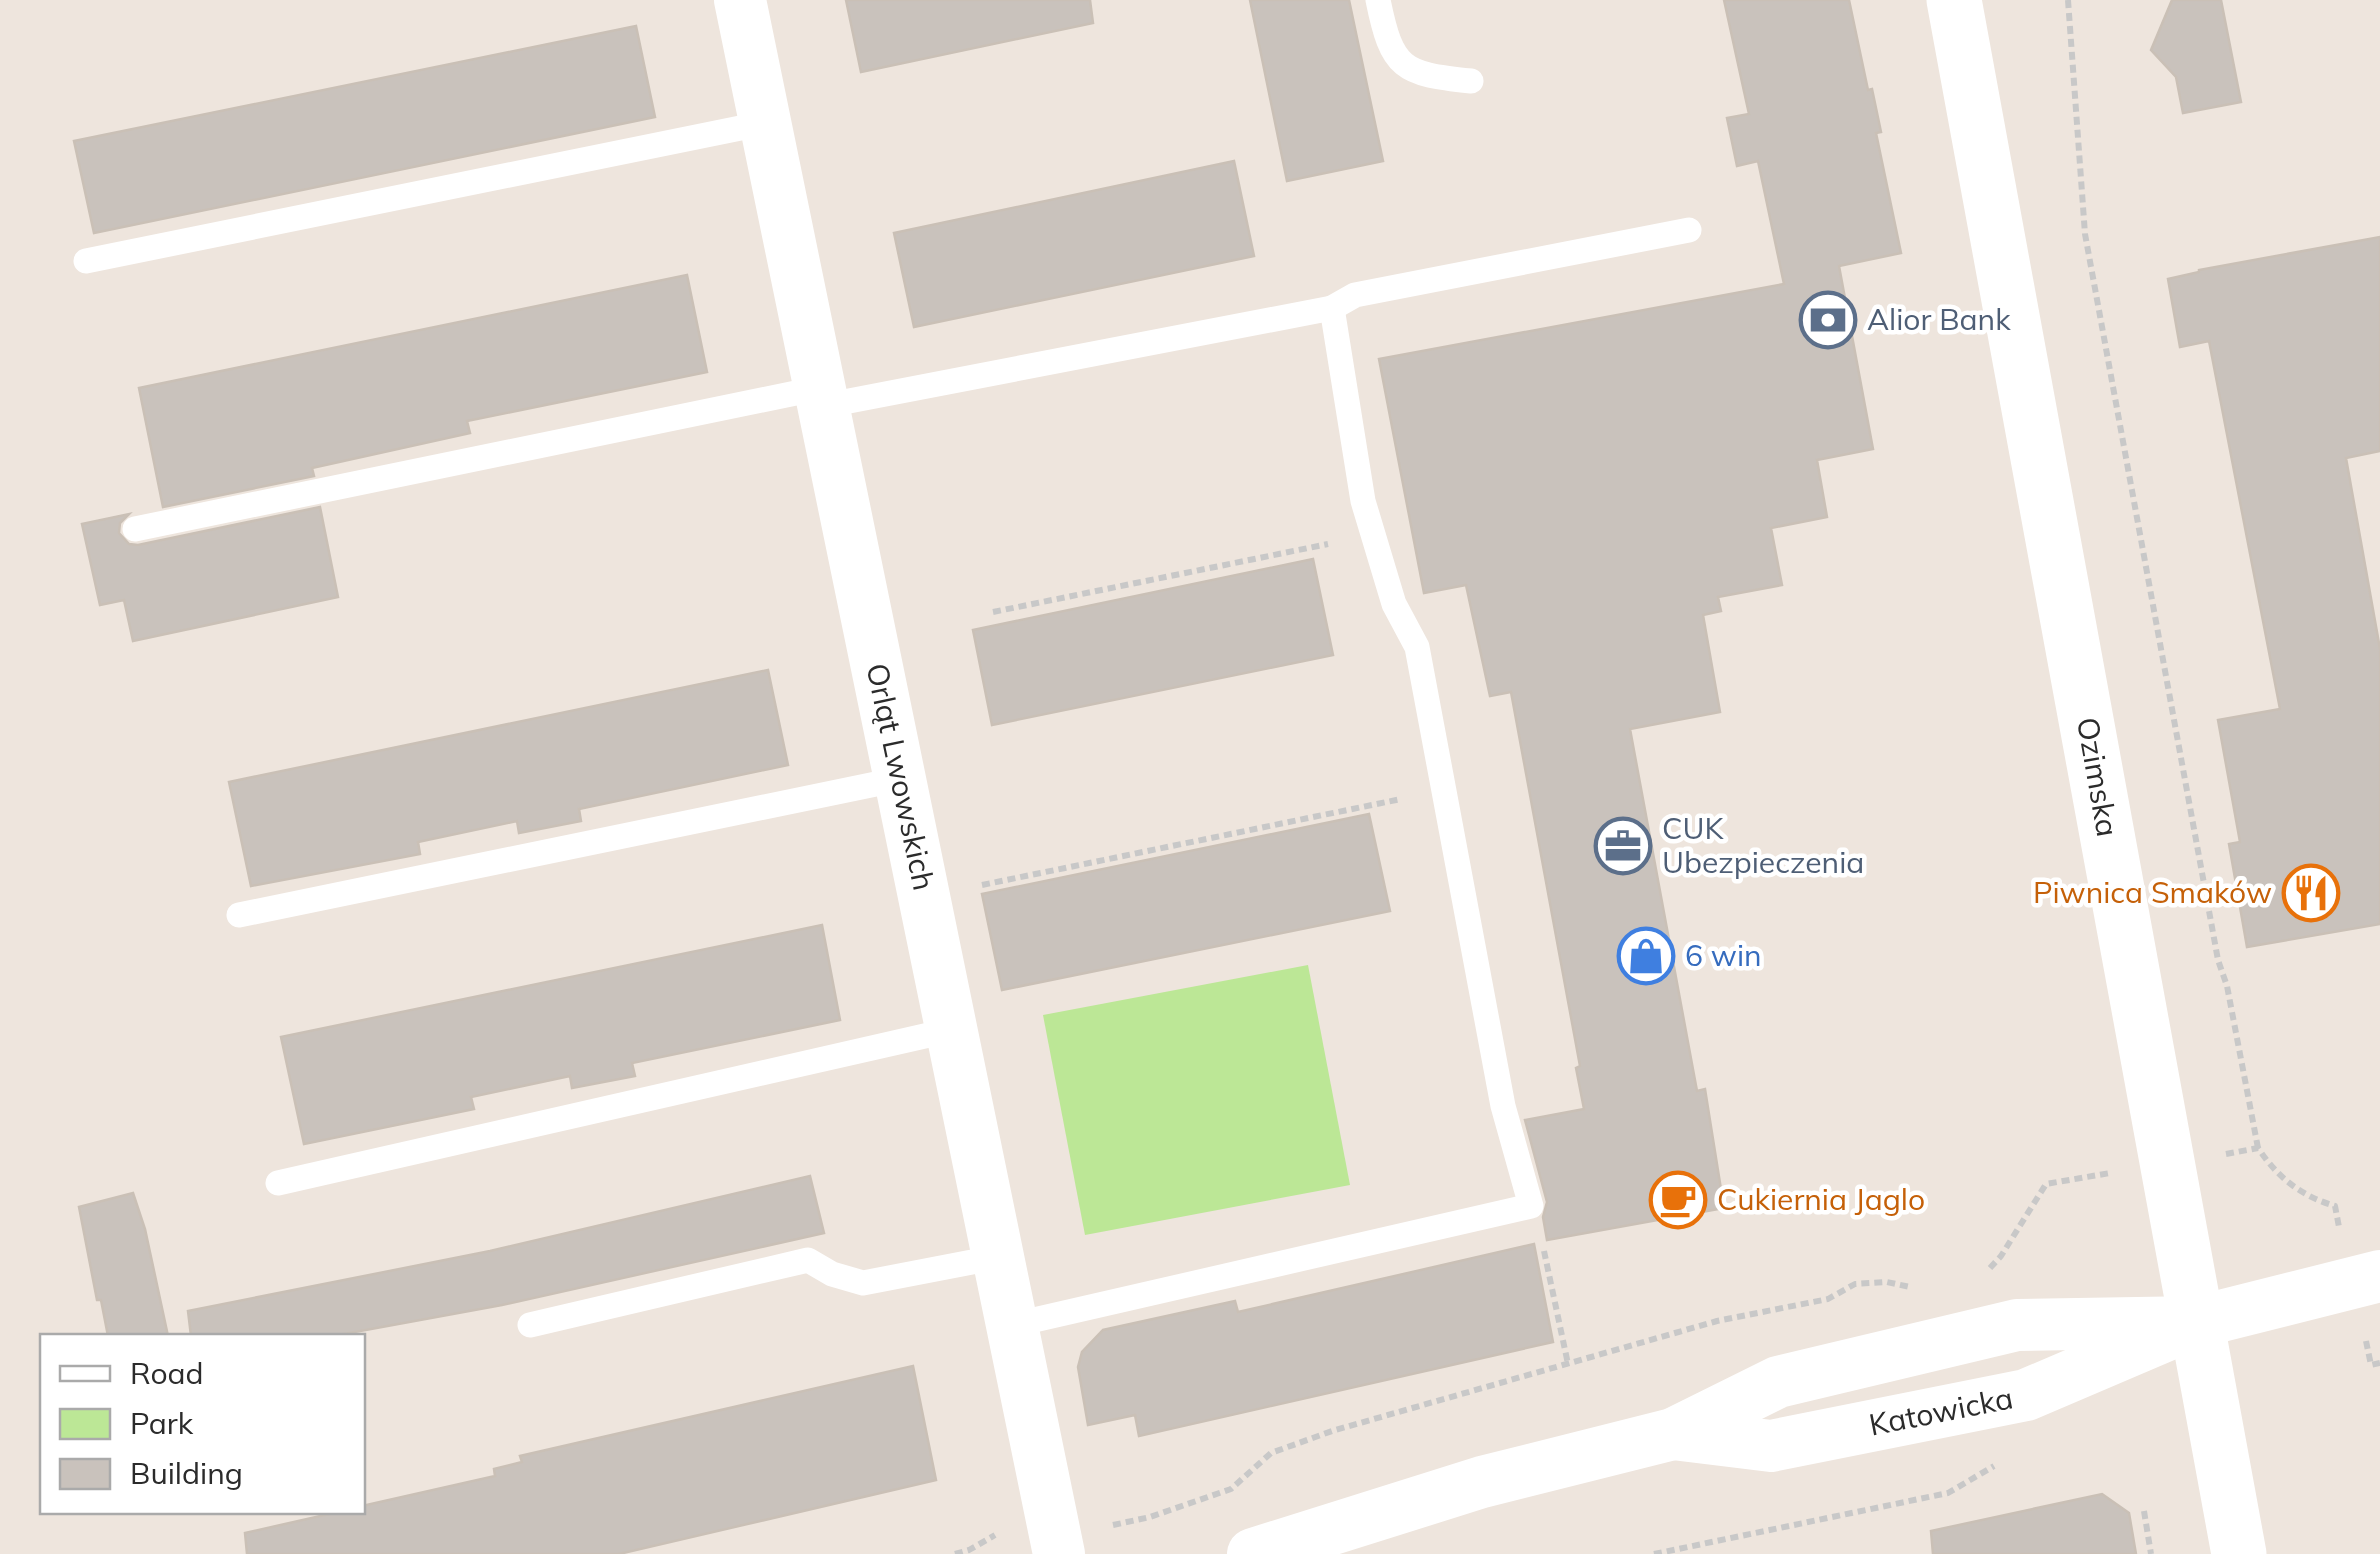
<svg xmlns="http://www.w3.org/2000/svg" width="2380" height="1554" font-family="Mulish,sans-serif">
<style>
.green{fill:#bce796}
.building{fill:#c9c2bc;stroke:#cac0b6;stroke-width:2.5}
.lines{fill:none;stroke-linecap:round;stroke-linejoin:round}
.path{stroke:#c8c8c8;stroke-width:6;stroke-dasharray:8 5;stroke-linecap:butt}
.service{stroke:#fff;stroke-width:25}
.minor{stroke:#fff;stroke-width:52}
.secondary{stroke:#fff;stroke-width:55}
.labels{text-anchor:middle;stroke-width:9;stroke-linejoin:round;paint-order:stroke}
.service-label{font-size:30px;fill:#4e5e75;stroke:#fff;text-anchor:start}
.street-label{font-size:30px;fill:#2b2b2b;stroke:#fff}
.food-label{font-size:30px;fill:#c56008;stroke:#fff;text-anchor:end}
.shop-label{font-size:30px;fill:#366cbe;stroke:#fff;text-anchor:start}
</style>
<rect width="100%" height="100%" fill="#eee5dd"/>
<polygon class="green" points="1308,965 1350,1185 1085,1235 1043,1015"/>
<g class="building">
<polygon points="846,0 1090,0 1093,23 861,72"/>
<polygon points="1250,0 1349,0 1383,161 1287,181"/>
<polygon points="1724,0 1849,0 1868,90 1872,89 1881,132 1876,133 1901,253 1839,266 1873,449 1817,460 1827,517 1771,528 1782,585 1718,597 1721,611 1703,615 1720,712 1630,729 1697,1091 1705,1089 1724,1208 1547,1240 1543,1217 1547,1202 1525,1120 1584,1109 1576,1068 1580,1066 1511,692 1490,696 1466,585 1424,593 1379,359 1784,284 1758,161 1737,166 1727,118 1749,114"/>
<polygon points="2172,0 2221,0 2241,102 2183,113 2176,77 2151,50"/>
<polygon points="636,26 655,117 94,233 74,141"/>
<polygon points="1234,161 1254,256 914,327 894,233"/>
<polygon points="2380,237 2380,451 2346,458 2380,649 2380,924 2247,947 2229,844 2240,842 2218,720 2280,709 2209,341 2180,347 2168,279 2199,272 2199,270"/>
<polygon points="687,275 707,372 467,421 470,433 312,468 314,476 163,507 139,388"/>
<polygon points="320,507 338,597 133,641 124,600 100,605 82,524 129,514 120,523 119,533 129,544 138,545"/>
<polygon points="1313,559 1333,655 992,725 973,630"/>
<polygon points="768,670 788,765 579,809 581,821 519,833 517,821 418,842 420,854 251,886 229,782"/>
<polygon points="1369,814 1390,911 1002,990 982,894"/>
<polygon points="822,925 840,1020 632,1063 635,1076 572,1088 570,1076 471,1097 474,1109 304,1144 281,1037"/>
<polygon points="810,1176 824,1233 502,1305 333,1336 191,1336 188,1311 490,1251"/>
<polygon points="133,1193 145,1229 168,1336 108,1336 101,1300 97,1300 79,1207"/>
<polygon points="1534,1244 1553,1342 1139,1436 1135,1415 1088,1425 1078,1367 1082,1352 1103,1330 1235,1301 1238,1312"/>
<polygon points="913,1366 936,1480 619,1554 247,1554 245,1533 338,1512 362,1512 362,1506 495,1476 494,1469 522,1462 520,1456"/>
<polygon points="2102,1494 2129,1513 2136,1554 1933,1554 1931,1531"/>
</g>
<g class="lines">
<g class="path">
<polyline points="2068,0 2085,234 2218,960 2227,986 2258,1148"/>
<polyline points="993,612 1328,544"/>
<polyline points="982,885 1401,799"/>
<path d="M2226 1154 2258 1148C2278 1178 2301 1196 2335 1206L2339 1227"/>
<polyline points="1544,1251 1568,1364"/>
<polyline points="1990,1268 2001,1256 2046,1184 2110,1173"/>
<polyline points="2366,1341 2371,1365 2380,1363"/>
<polyline points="2144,1511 2151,1554"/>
<polyline points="1113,1525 1150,1517 1231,1489 1271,1453 1332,1431 1717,1321 1828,1299 1855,1284 1887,1282 1910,1287"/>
<polyline points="955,1554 969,1550 995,1535"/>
<polyline points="1654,1554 1948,1493 1994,1466"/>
</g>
<g class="service">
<path d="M1378 0C1392 69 1402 74 1471 81"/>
<polyline points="86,261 765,123"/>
<polyline points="1332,308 1355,295 1689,230"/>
<polyline points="823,406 1332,308 1363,501 1394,604 1417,647 1503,1106 1531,1206 1012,1325"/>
<polyline points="135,529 820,388"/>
<polyline points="239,915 900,779"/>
<polyline points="278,1183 951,1030"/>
<polyline points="530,1325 808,1260 832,1274 863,1283 998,1257"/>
</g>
<g class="minor">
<polyline points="740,0 1059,1554"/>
<polyline points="1673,1434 1771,1446 2026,1395 2197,1322 2380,1276"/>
<polyline points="1253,1554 1482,1482 1673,1434 1778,1382 2017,1325 2197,1322"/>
</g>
<polyline class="secondary" points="1954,0 2239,1554"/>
</g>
<defs>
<g id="bank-ring" transform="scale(2.875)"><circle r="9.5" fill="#fff" stroke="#5c6f8a" stroke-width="1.5"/><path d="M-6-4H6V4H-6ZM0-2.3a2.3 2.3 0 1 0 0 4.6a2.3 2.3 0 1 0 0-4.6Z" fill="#5c6f8a"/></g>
<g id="office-ring" transform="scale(2.875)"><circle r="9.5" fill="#fff" stroke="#5c6f8a" stroke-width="1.5"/><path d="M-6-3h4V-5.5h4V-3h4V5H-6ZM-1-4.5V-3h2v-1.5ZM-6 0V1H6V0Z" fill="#5c6f8a"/></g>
<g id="restaurant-ring" transform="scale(2.875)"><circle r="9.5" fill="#fff" stroke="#e8710a" stroke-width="1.5"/><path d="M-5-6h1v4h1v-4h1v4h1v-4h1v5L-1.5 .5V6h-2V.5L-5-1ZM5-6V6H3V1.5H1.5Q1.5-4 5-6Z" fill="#e8710a"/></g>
<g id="shop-ring" transform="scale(2.875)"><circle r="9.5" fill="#fff" stroke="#3f7fe0" stroke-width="1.5"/><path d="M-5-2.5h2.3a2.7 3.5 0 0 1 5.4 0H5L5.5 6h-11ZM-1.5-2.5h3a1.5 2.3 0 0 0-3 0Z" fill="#3f7fe0"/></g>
<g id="cafe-ring" transform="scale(2.875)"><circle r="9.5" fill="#fff" stroke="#e8710a" stroke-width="1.5"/><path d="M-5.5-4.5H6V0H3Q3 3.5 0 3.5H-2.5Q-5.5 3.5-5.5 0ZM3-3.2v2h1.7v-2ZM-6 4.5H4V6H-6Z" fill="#e8710a"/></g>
</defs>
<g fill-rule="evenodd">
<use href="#bank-ring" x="1828" y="320"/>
<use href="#office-ring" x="1623" y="846"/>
<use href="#restaurant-ring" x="2311" y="893"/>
<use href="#shop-ring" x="1646" y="956"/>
<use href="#cafe-ring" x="1678" y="1200"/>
</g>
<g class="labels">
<g class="service-label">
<text x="1867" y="330">Alior Bank</text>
<text x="1662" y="839">CUK<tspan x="1662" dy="34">Ubezpieczenia</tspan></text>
</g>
<g class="street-label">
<text transform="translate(900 777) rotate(78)" y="10">Orląt Lwowskich</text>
<text transform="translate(2097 777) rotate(80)" y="10">Ozimska</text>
<text transform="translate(1941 1412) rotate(-11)" y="10">Katowicka</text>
</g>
<g class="food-label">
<text x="2272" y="903">Piwnica Smaków</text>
<text x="1717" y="1210" text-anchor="start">Cukiernia Jaglo</text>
</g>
<g class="shop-label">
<text x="1685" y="966">6 win</text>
</g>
</g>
<rect x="40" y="1334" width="325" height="180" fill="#ffffff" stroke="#aaaaaa" stroke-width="2.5"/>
<rect x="60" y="1366" width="50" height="15" fill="#ffffff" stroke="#aaaaaa" stroke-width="2.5"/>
<text x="130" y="1384" font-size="30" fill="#2b2b2b">Road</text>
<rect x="60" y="1409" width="50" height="30" fill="#bce796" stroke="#aaaaaa" stroke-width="2.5"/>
<text x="130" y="1434" font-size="30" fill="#2b2b2b">Park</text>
<rect x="60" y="1459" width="50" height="30" fill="#c9c2bc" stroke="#aaaaaa" stroke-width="2.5"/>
<text x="130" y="1484" font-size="30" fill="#2b2b2b">Building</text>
</svg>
